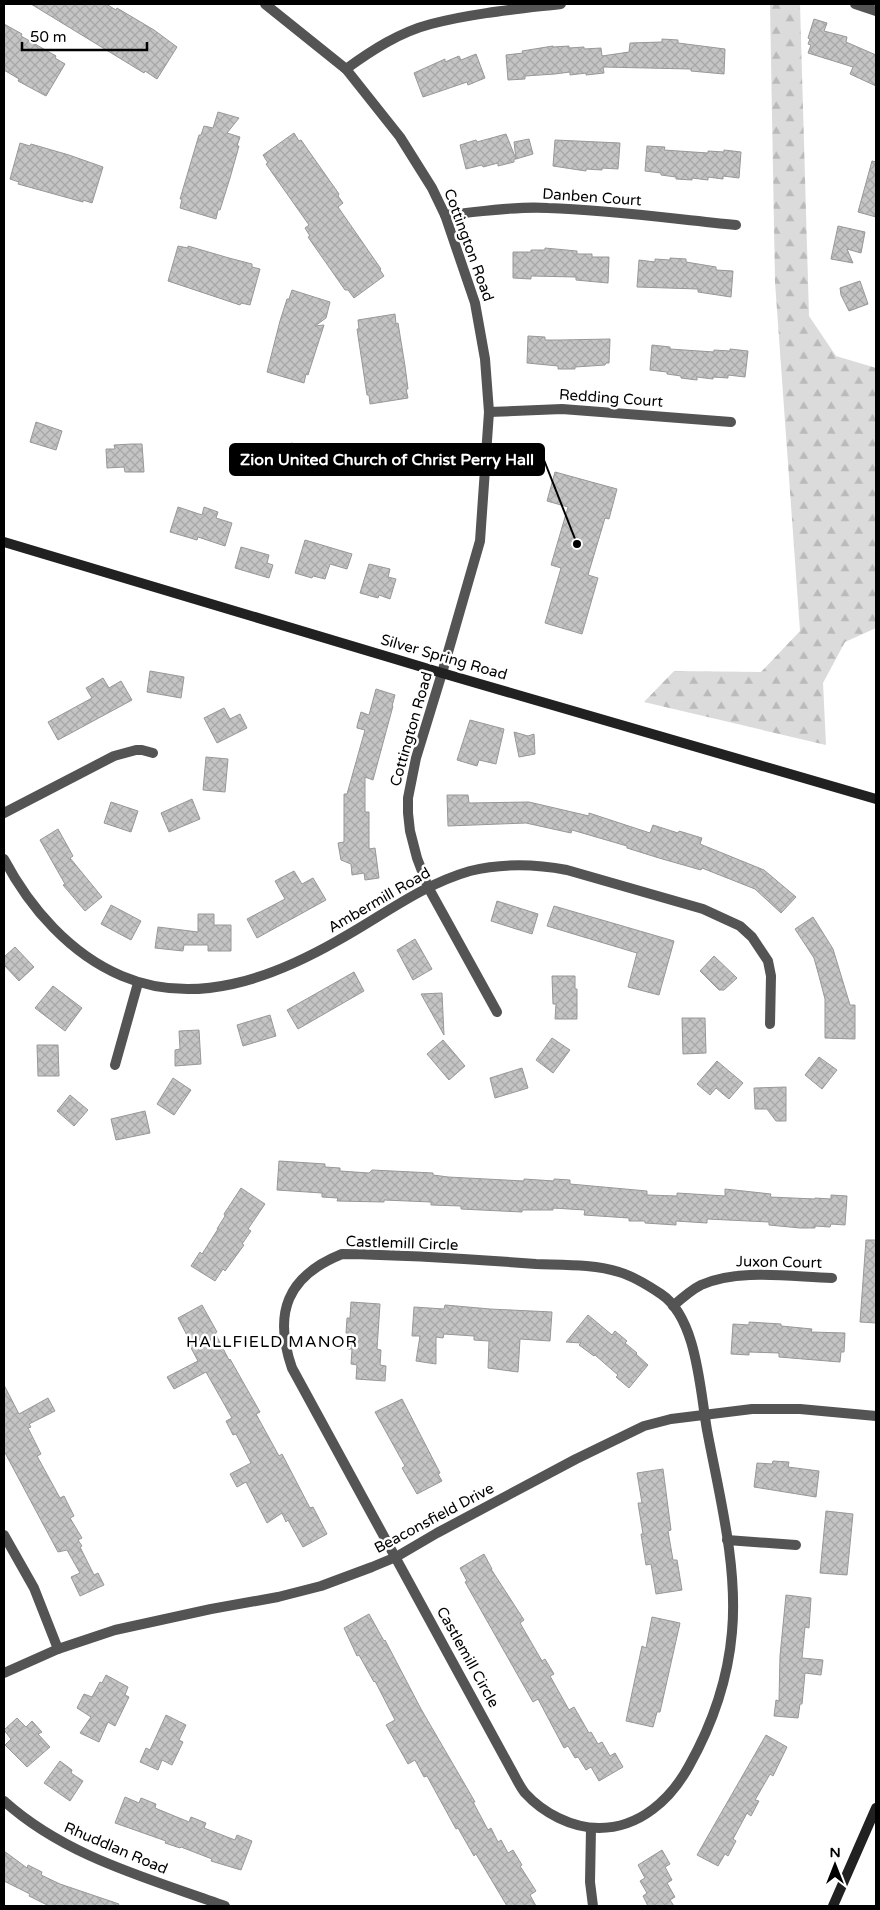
<svg xmlns="http://www.w3.org/2000/svg" width="880" height="1910" font-family="'Varela Round',sans-serif">
<style>
.forest{fill:url(#forest-firs)}
.building{fill:url(#building-cross-hatch);stroke:#989898}
.lines{fill:none;stroke-linecap:round;stroke-linejoin:round}
.minor{stroke:#545454;stroke-width:10}
.secondary{stroke:#212121;stroke-width:10}
.labels{text-anchor:middle;stroke-width:5;stroke-linejoin:round;paint-order:stroke}
.street-label{font-size:15px;fill:#000;stroke:#fff}
.neighbourhood-label{font-size:16px;letter-spacing:1px;fill:#000;stroke:#fff}
.leader{fill:none;stroke:#000;stroke-width:2}
.callout-dot{fill:#000;stroke:#fff;stroke-width:2}
.callout{fill:#000;stroke:#000;stroke-width:2}
.callout-label{font-size:16px;text-anchor:middle;font-weight:bold;fill:#fff}
</style>
<defs>
<pattern id="forest-firs" width="22" height="20" patternUnits="userSpaceOnUse" patternTransform="scale(1.25)"><rect width="22" height="20" fill="#dbdbdb"/><path d="M5 1l3.5 6h-7zM16 11l3.5 6h-7z" fill="#bababa"/></pattern>
<pattern id="building-cross-hatch" width="8" height="8" patternUnits="userSpaceOnUse" patternTransform="scale(1.25)"><rect width="8" height="8" fill="#c4c4c4"/><path d="M0 0l8 8M0 8l8-8" fill="none" stroke="#a7a7a7"/></pattern>
</defs>
<rect width="100%" height="100%" fill="#fff"/>
<polygon class="forest" points="770,4 800,4 809,316 836,356 876,368 876,628 845,642 823,683 826,745 644,702 674,671 761,672 800,631 775,282"/>
<g class="building">
<polygon points="31,4 106,4 116,10 117,8 154,30 177,47 157,79 145,71 144,73"/>
<polygon points="814,19 827,23 824,31 847,37 846,42 876,55 876,86 850,74 853,67 808,53 811,45 808,44 810,39 808,38"/>
<polygon points="4,24 22,34 21,36 56,56 55,58 65,64 46,96 18,81 19,79 4,70"/>
<polygon points="662,39 678,40 678,43 725,49 724,74 691,71 691,69 603,67 604,73 586,75 586,73 570,75 570,72 555,74 525,76 525,79 508,80 506,55 523,53 522,51 553,46 553,47 569,46 569,48 584,47 584,49 601,48 602,56 629,52 630,43 662,42"/>
<polygon points="476,54 485,78 468,85 467,82 423,97 414,73 445,59 445,62 459,56 461,60"/>
<polygon points="218,112 239,118 227,133 240,137 237,146 239,146 230,178 220,210 218,210 216,219 180,208 182,199 180,199 199,135 201,135 204,126 213,128"/>
<polygon points="294,133 299,141 301,140 339,194 338,196 343,203 338,207 381,269 380,270 384,276 354,298 348,290 345,290 308,237 310,236 305,228 309,225 266,164 268,163 263,155"/>
<polygon points="506,134 516,159 514,159 514,162 498,166 498,163 483,167 482,165 466,169 460,145 476,140 477,142"/>
<polygon points="529,139 533,154 516,159 514,142"/>
<polygon points="555,140 620,143 618,169 602,168 602,170 586,169 586,171 553,166"/>
<polygon points="20,143 30,146 31,144 69,155 103,167 92,203 83,200 83,202 18,184 19,182 10,179"/>
<polygon points="647,146 665,147 664,150 693,152 708,153 708,151 724,152 724,150 741,152 739,178 723,176 723,179 708,177 708,180 692,178 692,180 676,179 676,177 661,175 661,173 645,171"/>
<polygon points="872,161 876,162 876,217 858,212"/>
<polygon points="838,226 865,232 861,253 847,249 853,263 831,259"/>
<polygon points="178,246 188,248 188,246 229,258 252,264 252,267 260,269 250,305 241,303 240,305 168,281"/>
<polygon points="545,248 577,251 577,254 592,254 592,257 609,257 608,283 576,280 576,277 531,276 531,279 513,278 513,252 531,252 531,250 545,250"/>
<polygon points="670,258 686,259 686,262 716,267 716,270 733,271 731,297 698,292 698,289 637,287 639,260 655,262 655,259 670,260"/>
<polygon points="860,281 868,304 849,311 841,295 840,288"/>
<polygon points="292,290 330,302 326,318 315,326 324,325 308,375 306,374 304,383 267,372 280,321 287,299 289,299"/>
<polygon points="395,314 396,324 398,323 405,366 408,389 406,389 408,398 370,404 369,395 367,395 357,329 359,329 358,320"/>
<polygon points="528,336 545,337 545,340 561,340 610,339 609,363 606,363 605,365 575,367 575,369 558,369 558,366 527,363"/>
<polygon points="652,345 670,347 670,349 699,351 714,352 714,350 730,351 730,349 748,351 745,377 728,375 728,378 713,377 713,379 697,377 697,380 681,378 681,376 667,374 667,372 650,370"/>
<polygon points="36,422 62,431 56,450 30,442"/>
<polygon points="291,443 308,447 305,461 302,460 301,465 286,462"/>
<polygon points="132,444 142,444 144,472 125,472 124,467 107,468 106,449 115,449 114,445"/>
<polygon points="555,472 617,489 609,519 605,518 588,575 598,578 582,634 545,623 561,568 551,565 568,507 547,501"/>
<polygon points="178,507 202,515 204,507 218,512 216,518 232,523 225,546 198,537 197,540 170,532"/>
<polygon points="305,540 352,554 347,569 330,564 325,579 313,576 312,578 295,573"/>
<polygon points="241,547 269,555 267,563 273,565 269,578 235,568"/>
<polygon points="369,564 390,569 388,577 396,579 390,599 379,595 378,598 360,593"/>
<polygon points="150,671 184,677 181,698 147,692"/>
<polygon points="103,678 109,688 121,681 132,700 58,740 48,722 92,698 86,688"/>
<polygon points="376,689 395,695 392,706 393,706 373,780 365,777 365,812 369,812 369,849 375,848 379,878 365,880 364,873 352,875 351,864 341,860 338,843 344,842 344,794 347,794 365,730 357,728 357,726 361,712 369,715"/>
<polygon points="224,708 230,719 240,714 247,728 217,743 204,718"/>
<polygon points="470,720 504,729 496,764 479,760 477,766 457,760"/>
<polygon points="514,732 528,736 534,734 535,754 519,757"/>
<polygon points="206,757 228,759 225,792 203,790"/>
<polygon points="447,795 468,795 469,803 529,802 589,816 589,813 650,833 653,825 678,833 679,831 702,838 700,844 764,870 796,897 781,913 755,889 702,868 701,870 659,858 627,848 627,846 572,830 571,833 526,823 448,826"/>
<polygon points="192,799 200,819 169,832 161,813"/>
<polygon points="111,802 138,811 131,832 104,823"/>
<polygon points="58,829 73,856 70,858 102,897 85,911 63,885 65,884 40,840"/>
<polygon points="294,871 302,884 313,878 326,900 257,938 247,919 285,899 275,881"/>
<polygon points="497,901 538,914 532,934 491,921"/>
<polygon points="111,905 141,921 131,940 101,924"/>
<polygon points="554,906 674,941 659,995 628,987 637,953 547,926"/>
<polygon points="198,914 214,914 214,925 231,925 231,951 208,951 208,945 184,945 183,951 155,948 158,927 198,932"/>
<polygon points="813,917 833,949 850,1005 855,1005 855,1039 825,1038 825,999 819,976 814,958 795,929"/>
<polygon points="415,939 432,969 413,980 397,950"/>
<polygon points="15,947 34,967 19,981 4,965 4,957"/>
<polygon points="714,956 737,978 724,990 719,990 700,971"/>
<polygon points="354,972 364,991 298,1029 287,1010"/>
<polygon points="552,976 575,976 575,989 577,989 577,1019 555,1019 556,1004 553,1004"/>
<polygon points="53,986 82,1008 65,1031 35,1008"/>
<polygon points="442,993 444,1035 421,994"/>
<polygon points="270,1015 276,1036 243,1046 237,1025"/>
<polygon points="682,1018 705,1018 706,1053 683,1054"/>
<polygon points="199,1030 201,1064 175,1066 175,1050 180,1049 179,1031"/>
<polygon points="552,1038 570,1050 553,1073 536,1060"/>
<polygon points="443,1040 465,1066 449,1080 427,1054"/>
<polygon points="37,1045 58,1045 59,1076 38,1076"/>
<polygon points="819,1057 837,1070 822,1089 805,1075"/>
<polygon points="717,1061 743,1083 729,1099 716,1088 710,1095 697,1084"/>
<polygon points="522,1068 528,1088 495,1098 490,1078"/>
<polygon points="173,1078 191,1090 174,1115 157,1104"/>
<polygon points="786,1087 786,1121 776,1121 767,1109 755,1109 754,1088"/>
<polygon points="70,1095 88,1110 74,1126 57,1111"/>
<polygon points="145,1111 150,1133 116,1140 111,1119"/>
<polygon points="279,1161 325,1164 325,1167 340,1168 340,1171 369,1173 372,1170 433,1173 433,1175 448,1177 524,1181 524,1179 554,1181 554,1179 570,1180 570,1184 647,1191 647,1195 677,1196 677,1193 725,1196 725,1189 771,1194 770,1197 815,1199 815,1198 831,1199 831,1195 847,1196 845,1225 831,1224 830,1227 815,1226 815,1228 800,1228 769,1225 769,1222 707,1219 707,1223 676,1221 676,1225 645,1223 645,1221 629,1221 629,1218 584,1215 585,1210 553,1208 553,1210 522,1210 522,1212 461,1209 461,1206 431,1205 431,1202 384,1200 384,1202 337,1201 338,1198 322,1197 322,1193 277,1190"/>
<polygon points="241,1188 265,1204 248,1229 251,1231 242,1244 244,1245 225,1271 223,1269 215,1281 191,1266 200,1252 202,1254 218,1229 217,1229 225,1216 224,1214"/>
<polygon points="866,1240 876,1240 876,1323 860,1322"/>
<polygon points="351,1302 380,1304 377,1349 381,1350 380,1365 386,1366 385,1381 356,1379 357,1365 351,1364 352,1349 348,1349 349,1334 346,1333 347,1318 350,1318"/>
<polygon points="202,1305 217,1332 215,1333 229,1360 230,1359 260,1412 256,1414 279,1456 282,1454 310,1508 313,1507 327,1534 303,1547 288,1520 286,1522 282,1513 267,1523 246,1482 237,1487 230,1474 251,1463 236,1434 233,1435 226,1421 232,1418 206,1372 174,1389 167,1377 198,1361 190,1346 192,1345 178,1318"/>
<polygon points="445,1305 490,1309 552,1312 550,1341 520,1339 518,1372 488,1368 489,1341 474,1340 474,1336 444,1334 443,1338 436,1337 436,1364 416,1361 420,1336 412,1336 414,1307 444,1309"/>
<polygon points="588,1315 612,1335 615,1331 627,1341 625,1343 637,1353 636,1354 648,1365 629,1388 616,1377 618,1375 595,1355 594,1356 579,1345 581,1343 566,1342"/>
<polygon points="749,1322 781,1324 781,1326 812,1329 811,1332 845,1333 844,1352 841,1352 840,1362 779,1357 779,1353 749,1352 749,1355 731,1354 733,1324 749,1325"/>
<polygon points="4,1385 19,1414 48,1398 55,1411 29,1424 31,1427 28,1428 41,1454 37,1456 60,1498 64,1496 74,1516 70,1518 82,1538 78,1540 82,1546 80,1547 94,1575 98,1573 104,1585 80,1596 71,1577 80,1573 67,1550 58,1552 4,1451"/>
<polygon points="402,1399 440,1473 438,1474 442,1481 417,1494 402,1468 405,1466 375,1412"/>
<polygon points="773,1461 789,1462 788,1467 819,1471 816,1497 754,1487 757,1463 772,1464"/>
<polygon points="663,1469 671,1530 668,1531 673,1560 677,1560 682,1590 656,1594 651,1564 646,1565 641,1534 643,1534 638,1503 642,1503 637,1473"/>
<polygon points="826,1511 853,1514 847,1575 820,1573"/>
<polygon points="484,1554 492,1569 491,1569 524,1620 520,1623 542,1661 545,1659 554,1674 550,1676 569,1710 574,1707 589,1733 591,1732 598,1744 602,1742 610,1756 615,1753 623,1767 599,1781 591,1767 586,1770 578,1757 575,1758 568,1746 564,1748 538,1699 533,1702 465,1582 467,1581 460,1568"/>
<polygon points="786,1595 811,1598 809,1628 805,1627 802,1658 823,1660 821,1675 805,1673 802,1704 800,1704 798,1718 774,1716 776,1700 779,1701 780,1656"/>
<polygon points="369,1614 384,1641 385,1640 421,1709 475,1802 473,1802 488,1830 491,1828 498,1842 501,1840 508,1853 513,1850 522,1865 520,1866 536,1891 530,1895 536,1906 507,1906 476,1854 474,1856 458,1828 456,1829 427,1776 424,1777 415,1760 408,1764 386,1725 395,1720 375,1681 374,1682 359,1655 357,1656 344,1628"/>
<polygon points="652,1617 680,1623 660,1712 657,1712 653,1727 626,1721 642,1646 646,1648"/>
<polygon points="106,1675 128,1687 125,1695 129,1697 115,1726 108,1722 99,1742 80,1733 91,1717 77,1708 84,1694 92,1697 100,1682 102,1683"/>
<polygon points="166,1715 186,1725 179,1740 183,1742 172,1765 162,1760 158,1770 140,1762 146,1748 150,1750"/>
<polygon points="17,1718 26,1727 32,1721 42,1732 38,1734 50,1747 27,1767 5,1745 11,1739 4,1730"/>
<polygon points="766,1735 787,1747 773,1776 770,1774 755,1800 759,1801 751,1816 747,1813 733,1839 736,1841 728,1856 725,1854 718,1866 697,1855"/>
<polygon points="60,1761 72,1770 71,1773 83,1781 70,1801 44,1783"/>
<polygon points="125,1797 139,1803 141,1798 156,1804 155,1808 189,1822 191,1817 206,1823 204,1828 235,1840 237,1835 252,1841 241,1870 211,1861 212,1859 181,1847 180,1848 165,1843 166,1841 115,1823"/>
<polygon points="662,1850 670,1864 665,1867 672,1880 667,1883 675,1897 670,1900 674,1906 648,1906 643,1896 647,1893 640,1881 645,1878 638,1865"/>
<polygon points="4,1851 27,1868 28,1865 42,1872 41,1875 60,1884 119,1904 118,1906 49,1906 29,1896 30,1894 4,1881"/>
</g>
<g class="lines">
<g class="minor">
<polyline points="265,4 346,69 400,137 432,188 445,215 475,303 485,359 489,412 480,541 442,673 416,758 408,798 408,813 410,831 417,858 428,887 497,1012"/>
<polyline points="855,4 876,11"/>
<path d="M346 69C372 50 400 32 431 24 473 13 518 9 561 4"/>
<path d="M445 215C479 212 514 206 548 208 611 210 674 219 736 225"/>
<polyline points="489,412 562,409 731,422"/>
<polyline points="4,813 114,756 136,750 142,750 153,753"/>
<path d="M4 859C30 908 70 954 122 976 195 1007 272 978 337 941 381 917 421 885 470 871 503 863 535 864 567 870L703 909 740 926 752 937 768 961 771 976 770 1024"/>
<polyline points="115,1065 138,983"/>
<path d="M342 1254C407 1255 472 1259 536 1264 562 1265 595 1264 619 1272 633 1276 649 1286 661 1294 697 1318 700 1390 707 1430 719 1494 738 1566 732 1632 728 1679 712 1725 689 1766 671 1799 640 1828 599 1828 572 1828 543 1813 525 1793 520 1787 516 1778 512 1771L292 1368C273 1313 287 1276 342 1254Z"/>
<path d="M673 1306C682 1298 691 1290 701 1285 738 1268 792 1277 832 1278"/>
<polyline points="4,1535 34,1588 58,1649"/>
<polyline points="727,1540 796,1545"/>
<polyline points="4,1673 58,1649 115,1630 211,1609 278,1597 321,1586 372,1567 396,1557 437,1533 576,1459 644,1426 671,1419 752,1409 800,1409 876,1416"/>
<path d="M4 1801C66 1857 148 1878 225 1906"/>
<polyline points="591,1828 590,1882 593,1906"/>
</g>
<g class="secondary">
<polyline points="4,542 442,673 876,799"/>
<polyline points="833,1906 876,1808"/>
</g>
</g>
<g class="labels">
<g class="street-label">
<text transform="translate(592 197) rotate(4)" y="5">Danben Court</text>
<text transform="translate(469 245) rotate(70)" y="5">Cottington Road</text>
<text transform="translate(611 398) rotate(4)" y="5">Redding Court</text>
<text transform="translate(444 657) rotate(16)" y="5">Silver Spring Road</text>
<text transform="translate(411 729) rotate(-74)" y="5">Cottington Road</text>
<text transform="translate(379 900) rotate(-30)" y="5">Ambermill Road</text>
<text transform="translate(402 1243) rotate(2)" y="5">Castlemill Circle</text>
<text transform="translate(779 1262) rotate(1)" y="5">Juxon Court</text>
<text transform="translate(434 1518) rotate(-28)" y="5">Beaconsfield Drive</text>
<text transform="translate(468 1657) rotate(61)" y="5">Castlemill Circle</text>
<text transform="translate(116 1848) rotate(23)" y="5">Rhuddlan Road</text>
</g>
<g class="neighbourhood-label">
<text x="272" y="1347">HALLFIELD MANOR</text>
</g>
</g>
<path class="leader" d="M577 544L544 460"/>
<circle class="callout-dot" cx="577" cy="544" r="5"/>
<rect class="callout" x="230" y="444" width="314" height="31" rx="5"/>
<g class="callout-label">
<text x="387" y="465">Zion United Church of Christ Perry Hall</text>
</g>
<rect width="880" height="1910" fill="none" stroke="#000000" stroke-width="10"/>
<g transform="translate(835 1865)" stroke="#ffffff" stroke-width="4" paint-order="stroke">
<path d="M0-4L9 19L0 12L-9 19Z" fill="#000000"/>
<text y="-8" font-size="14" font-weight="bold" text-anchor="middle" fill="#000000">N</text>
</g>
<path d="M22 42v8h125v-8" fill="none" stroke="#000000" stroke-width="2.5"/>
<text x="30" y="42" font-size="15" fill="#000000" stroke="#ffffff" stroke-width="4" paint-order="stroke">50 m</text>
</svg>
